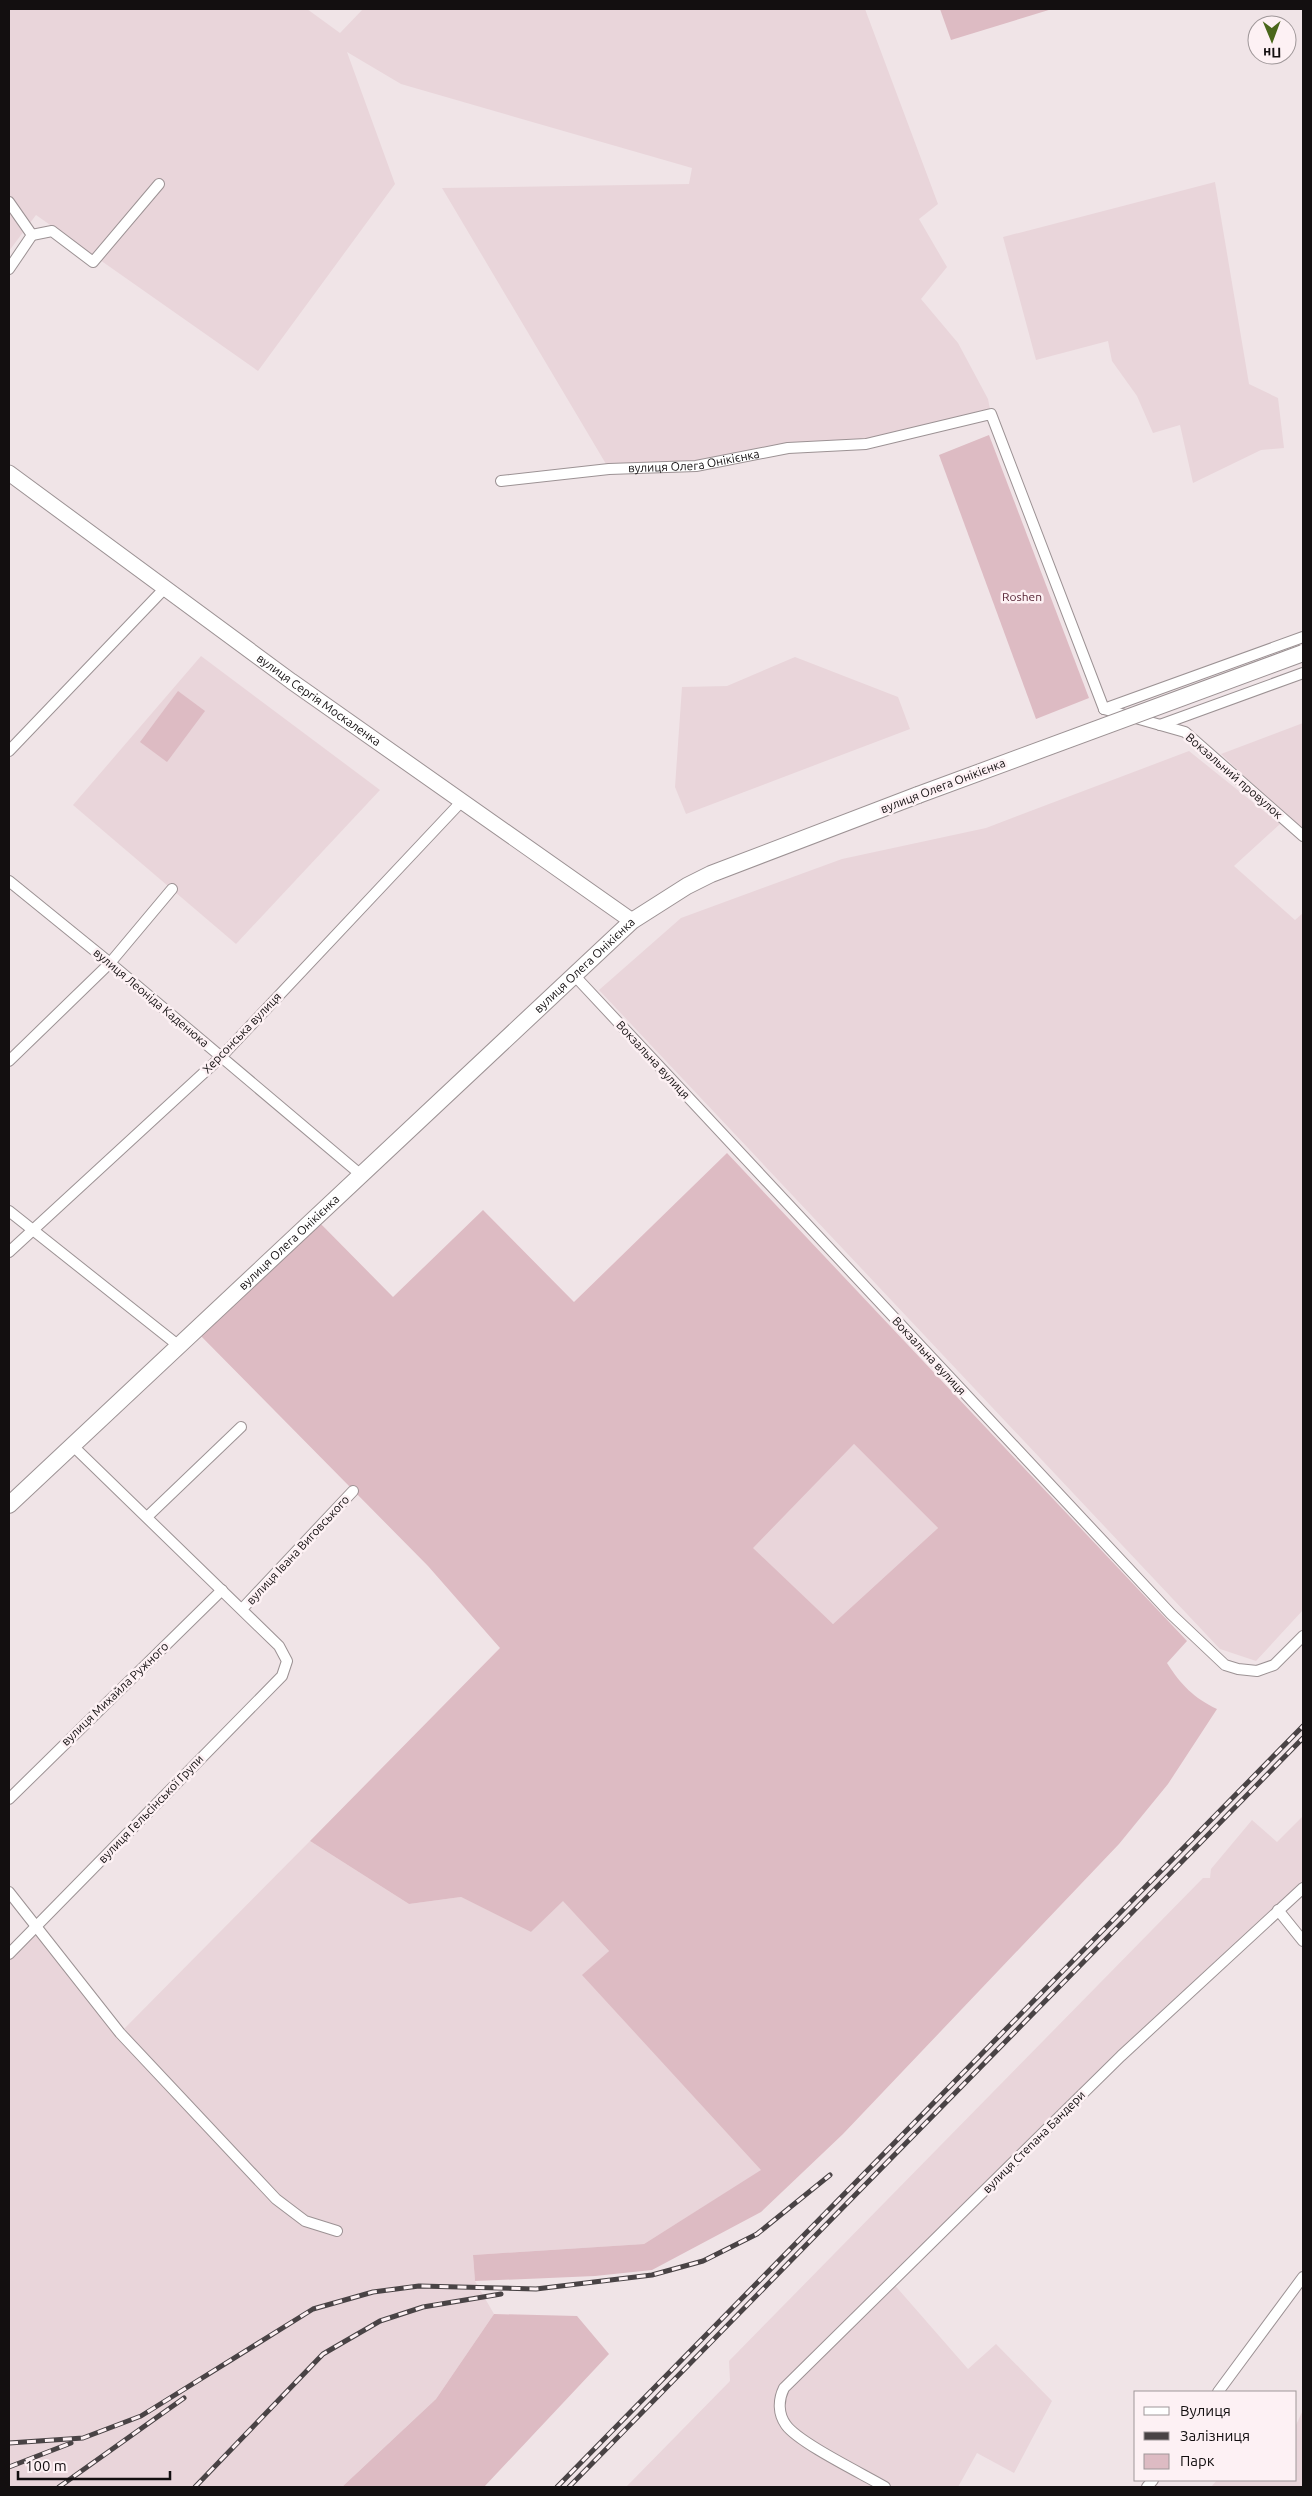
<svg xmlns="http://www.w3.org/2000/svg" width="1312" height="2496" font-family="Ubuntu,sans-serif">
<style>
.built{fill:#e9d5da}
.green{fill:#ddbbc3;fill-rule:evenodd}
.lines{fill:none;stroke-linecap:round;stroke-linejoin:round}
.minor-casing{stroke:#9c9294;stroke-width:12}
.secondary-casing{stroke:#9c9294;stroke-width:17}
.primary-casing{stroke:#9c9294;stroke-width:18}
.minor{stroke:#fff;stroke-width:10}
.secondary{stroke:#fff;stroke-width:15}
.primary{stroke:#fff;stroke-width:16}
.rail-casing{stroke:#494345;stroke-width:5}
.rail{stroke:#fdf1f4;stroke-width:3;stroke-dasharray:9;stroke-linecap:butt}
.primary-bridge-casing{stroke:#9c9294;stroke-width:18;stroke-linecap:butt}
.primary-bridge{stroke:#fff;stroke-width:16}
.labels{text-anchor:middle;stroke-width:5;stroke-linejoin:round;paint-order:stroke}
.street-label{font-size:12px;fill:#130f10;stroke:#fdf1f4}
.park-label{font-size:12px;fill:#582536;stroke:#fdf1f4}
</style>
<rect width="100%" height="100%" fill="#f0e4e7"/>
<g class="built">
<polygon points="9,9 307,9 340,33 363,9 865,9 938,204 919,219 947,267 921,299 958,343 988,399 991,414 915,434 788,448 696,466 609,469 442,188 689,184 692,168 401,84 347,52 395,184 258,371 36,215 9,251"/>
<polygon points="1215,182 1249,384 1278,398 1284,448 1261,450 1193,483 1180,425 1153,433 1137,396 1112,361 1108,341 1036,360 1003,237"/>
<polygon points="201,656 380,790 236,944 73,805"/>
<polygon points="795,657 898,697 910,729 686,814 675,787 682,687 727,686"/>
<polygon points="1303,723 1303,832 1221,754"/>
<polygon points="1189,751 1280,824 1234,866 1295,920 1303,913 1303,1610 1256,1661 1220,1649 599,990 681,918 842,859 986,828"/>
<polygon points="854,1444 938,1528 833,1624 752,1548"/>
<polygon points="1303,1816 1303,1888 892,2282 968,2369 996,2344 1052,2401 1014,2473 977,2453 958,2487 626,2487 730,2381 729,2361 1203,1878 1210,1878 1211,1869 1252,1820 1277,1842"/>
<polygon points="310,1841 409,1904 461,1897 531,1932 563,1900 609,1951 583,1975 762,2170 644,2244 473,2255 475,2281 494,2314 436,2399 342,2487 9,2487 9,1954 36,1927 120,2033"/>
<polygon points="1303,2410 1303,2487 1211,2487 1217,2480 1296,2480 1296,2425"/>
</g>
<g class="green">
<polygon points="940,9 1052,9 951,40"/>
<polygon points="989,435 1089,698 1036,719 939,455"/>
<polygon points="178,691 205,711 167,762 140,742"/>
<path d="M727 1153 1187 1641 1167 1663C1181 1685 1194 1698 1217 1709L1168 1784 1119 1844 843 2134 761 2212 652 2270 595 2276 475 2281 473 2255 644 2244 761 2170 582 1975 609 1951 563 1901 531 1932 461 1897 409 1904 310 1841 500 1648 428 1566 195 1330 315 1218 393 1297 483 1210 574 1302ZM854 1444 938 1528 833 1624 753 1548Z"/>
<polygon points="494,2314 577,2316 609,2354 484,2487 342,2487 436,2399"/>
</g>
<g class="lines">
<g class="minor-casing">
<g id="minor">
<polyline points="9,202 32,235 9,269"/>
<polyline points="32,235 52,231 93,262 159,184"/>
<path id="s1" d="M501 481 609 469 696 466 788 448 866 444 991 414 1104 709"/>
<polyline points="1104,709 1185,732 1303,836"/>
<polyline points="1104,709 1303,637"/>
<polyline points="1160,725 1303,673"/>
<polyline points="9,751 165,588"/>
<polyline points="9,881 110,963 360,1174"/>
<polyline points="574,975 1171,1614 1225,1665 1238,1669 1257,1671 1274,1665 1303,1636"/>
<polyline points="9,1061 110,963 172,889"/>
<polyline points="9,1211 179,1346"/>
<polyline points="9,1252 221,1057 462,801"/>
<polyline points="147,1517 241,1427"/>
<polyline points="242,1609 353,1491"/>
<polyline points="9,1799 222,1590"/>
<polyline points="9,1892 120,2033 276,2199 305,2221 337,2231"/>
<polyline points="1278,1910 1303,1941"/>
<polyline points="9,1954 282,1676 287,1661 279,1646 73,1446"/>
<polyline points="1218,2392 1303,2277"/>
<path d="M885 2487C863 2474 799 2443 786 2425 778 2414 778 2400 784 2388L1121 2056 1303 1888"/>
<polyline points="1147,2487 1153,2480"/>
</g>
</g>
<g class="secondary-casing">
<g id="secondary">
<path id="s2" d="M9 473 291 681 632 921"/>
</g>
</g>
<g class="primary-casing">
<g id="primary">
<path id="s3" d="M9 1505 632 921 687 886 711 874 918 795"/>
</g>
</g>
<use href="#minor" class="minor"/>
<use href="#secondary" class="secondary"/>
<use href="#primary" class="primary"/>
<g class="rail-casing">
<g id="rail">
<polyline points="9,2443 83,2438 141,2416 313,2309 373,2292 419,2286 536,2289 652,2275 703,2261 757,2234 830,2175"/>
<polyline points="9,2467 71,2443"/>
<polyline points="59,2487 184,2398"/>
<polyline points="195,2487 323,2354 380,2321 423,2307 501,2294"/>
<polyline points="557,2487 1303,1726"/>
<polyline points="569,2487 1303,1738"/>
</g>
</g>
<use href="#rail" class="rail"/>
<g class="primary-bridge-casing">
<polyline id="primary-bridge" points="918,795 1303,653"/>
</g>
<use href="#primary-bridge" class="primary-bridge"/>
</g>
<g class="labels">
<g class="street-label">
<text dy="4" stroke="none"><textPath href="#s1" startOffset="194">вулиця Олега Онікієнка</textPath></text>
<text dy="4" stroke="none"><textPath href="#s2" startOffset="384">вулиця Сергія Москаленка</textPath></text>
<text transform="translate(1234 776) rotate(41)" y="4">Вокзальний провулок</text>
<text transform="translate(943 786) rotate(-21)" y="4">вулиця Олега Онікієнка</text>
<text dy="4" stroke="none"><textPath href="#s3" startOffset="789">вулиця Олега Онікієнка</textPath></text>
<text transform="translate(151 998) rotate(40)" y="4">вулиця Леоніда Каденюка</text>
<text transform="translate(242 1033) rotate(-46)" y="4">Херсонська вулиця</text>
<text transform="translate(653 1060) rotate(47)" y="4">Вокзальна вулиця</text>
<text dy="4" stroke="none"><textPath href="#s3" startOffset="384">вулиця Олега Онікієнка</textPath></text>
<text transform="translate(929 1356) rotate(47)" y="4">Вокзальна вулиця</text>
<text transform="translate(298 1550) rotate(-47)" y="4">вулиця Івана Виговського</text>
<text transform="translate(115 1694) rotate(-44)" y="4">вулиця Михайла Ружного</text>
<text transform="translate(151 1809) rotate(-46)" y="4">вулиця Гельсінської Групи</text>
<text transform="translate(1034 2142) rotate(-45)" y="4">вулиця Степана Бандери</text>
</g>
<g class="park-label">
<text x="1022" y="601">Roshen</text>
</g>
</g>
<rect width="1312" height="2496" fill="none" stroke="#130f10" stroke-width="20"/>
<rect x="1134" y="2391" width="162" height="90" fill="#fdf1f4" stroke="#9f9799"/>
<rect x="1144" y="2407" width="25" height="8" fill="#ffffff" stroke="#9f9799"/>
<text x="1180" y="2416" font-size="15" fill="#130f10">Вулиця</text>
<rect x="1144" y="2432" width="25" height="8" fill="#494345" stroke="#9f9799"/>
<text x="1180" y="2441" font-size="15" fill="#130f10">Залізниця</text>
<rect x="1144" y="2454" width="25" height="15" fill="#ddbbc3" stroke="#9f9799"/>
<text x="1180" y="2466" font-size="15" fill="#130f10">Парк</text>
<g transform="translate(1272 40) rotate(179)"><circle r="24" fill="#fdf1f4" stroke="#9f9799"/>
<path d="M0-4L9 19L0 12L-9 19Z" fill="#4a671b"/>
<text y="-8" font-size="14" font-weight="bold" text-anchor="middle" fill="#130f10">Пн</text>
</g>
<path d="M18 2471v8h152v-8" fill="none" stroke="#130f10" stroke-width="2.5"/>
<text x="25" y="2471" font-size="15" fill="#130f10" stroke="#fdf1f4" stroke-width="4" paint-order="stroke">100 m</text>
</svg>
